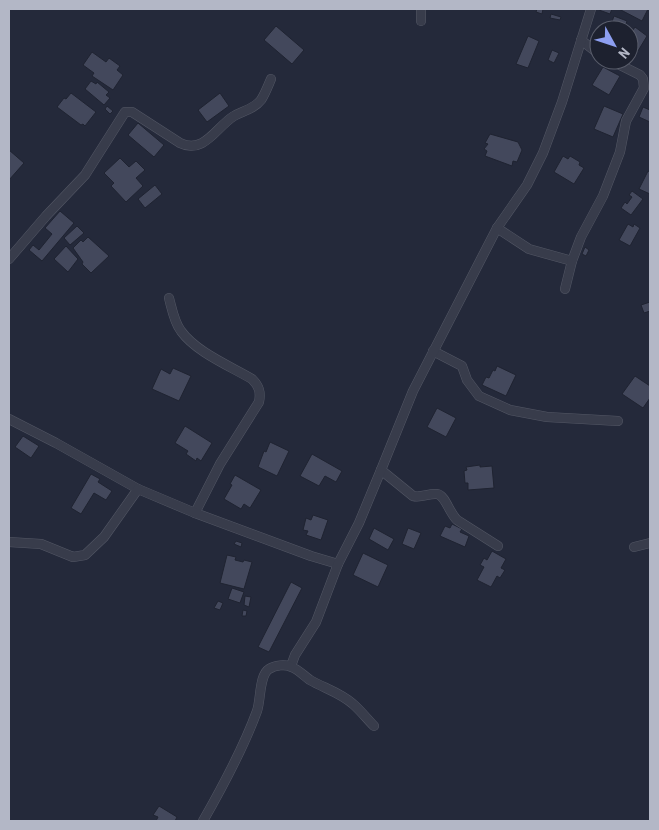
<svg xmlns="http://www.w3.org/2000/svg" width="659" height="830" font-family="'Roboto Condensed',sans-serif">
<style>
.building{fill:#43485c;stroke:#1f2331}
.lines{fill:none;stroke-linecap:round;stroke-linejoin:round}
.street-casing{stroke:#535765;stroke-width:10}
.street{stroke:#383c4b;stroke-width:9}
</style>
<rect width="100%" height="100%" fill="#24293a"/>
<g class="building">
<polygon points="537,9 543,9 542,14 536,12"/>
<polygon points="600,9 612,9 610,14 599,10"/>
<polygon points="619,9 648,9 642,21"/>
<polygon points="551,14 561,17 560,20 550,18"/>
<polygon points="614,16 627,21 624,30 609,30"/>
<polygon points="276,26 304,50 292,64 264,40"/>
<polygon points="635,27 647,36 638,51 629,44 629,36"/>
<polygon points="528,36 539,41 528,68 516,64"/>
<polygon points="552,50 559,53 554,63 548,60"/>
<polygon points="92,52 106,62 109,58 120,66 117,70 123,75 113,90 92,76 94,73 83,65"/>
<polygon points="603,67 620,76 609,95 592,85"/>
<polygon points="91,81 96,84 97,82 109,92 106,95 110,98 104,105 85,89"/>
<polygon points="71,93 96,112 85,126 83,124 81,125 57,107 64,98 66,99"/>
<polygon points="220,93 229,106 207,122 198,110"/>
<polygon points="107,106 113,111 110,114 105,109"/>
<polygon points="604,106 623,114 613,137 594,129"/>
<polygon points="643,107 650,110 650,122 639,117"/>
<polygon points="138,123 164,145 154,157 128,135"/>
<polygon points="490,134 518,142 522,150 517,162 513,161 512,166 485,156 487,151 484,149 488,144 485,143"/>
<polygon points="9,150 24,163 9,180"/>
<polygon points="563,156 568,159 570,156 580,162 579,165 584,168 574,184 554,172"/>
<polygon points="120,158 129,167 136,161 145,170 136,178 143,186 126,202 111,186 114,183 104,173"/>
<polygon points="648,171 650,172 650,194 639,189"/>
<polygon points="155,185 162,194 145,208 138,199"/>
<polygon points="632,191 643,199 631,215 621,208 625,202 627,204 632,197 629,195"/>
<polygon points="60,211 74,223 42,261 29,250 33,245 39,250 52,234 45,228"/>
<polygon points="628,224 633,227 634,224 640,228 630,246 619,240"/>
<polygon points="77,226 84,233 70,245 64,238"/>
<polygon points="88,237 109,256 91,273 82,264 83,262 73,248 81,240 83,242"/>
<polygon points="66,246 78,259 68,272 54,259"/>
<polygon points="585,247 589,250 586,256 582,254"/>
<polygon points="650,302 650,311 644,313 641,305"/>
<polygon points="497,366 516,375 506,396 482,385 486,377 489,378 493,370 495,371"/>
<polygon points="173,368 191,376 179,401 152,389 161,369 170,374"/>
<polygon points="635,376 650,386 650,398 643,408 622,394"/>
<polygon points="437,408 456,418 446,437 427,427"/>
<polygon points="185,426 212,443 201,461 197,458 196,461 186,454 188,451 175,443"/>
<polygon points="23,436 39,446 31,458 15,447"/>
<polygon points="270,442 289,451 277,476 258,467 264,451 266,452"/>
<polygon points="312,454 342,471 336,482 325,476 319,486 300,476"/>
<polygon points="480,465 480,467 492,466 494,488 468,490 468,483 465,483 464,471 467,470 466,467"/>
<polygon points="91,474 100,479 98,482 112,491 106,500 94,493 81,514 71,508"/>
<polygon points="235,475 261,490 250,508 244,504 241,509 224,499 232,485 230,484"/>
<polygon points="313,515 328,520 321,540 306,535 308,531 303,530 306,518 311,520"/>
<polygon points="452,524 462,529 460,532 469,536 465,547 440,536 445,526 450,528"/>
<polygon points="374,528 394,539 388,550 369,539"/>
<polygon points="408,528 421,533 414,549 402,544"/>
<polygon points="236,541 242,543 241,547 234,544"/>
<polygon points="492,551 506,559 501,568 505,570 500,578 497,576 491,587 477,580 484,567 480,565 484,558 487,560"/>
<polygon points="363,553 388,565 378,587 353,575"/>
<polygon points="227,555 236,557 235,560 243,562 244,560 252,562 244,589 220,583"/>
<polygon points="291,582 302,588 269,652 258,647"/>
<polygon points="232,588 244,592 240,603 228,599"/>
<polygon points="245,596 251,597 249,607 244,605"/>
<polygon points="218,601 223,603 220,610 214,608"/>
<polygon points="243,610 247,611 246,616 242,616"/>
<polygon points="159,806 177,817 175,821 156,821 158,817 153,815"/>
</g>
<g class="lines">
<g class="street-casing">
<g id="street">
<polyline points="421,9 421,21"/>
<polyline points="581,40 599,54"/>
<polyline points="497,228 529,249 572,261"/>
<path d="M9 259 46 216 85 175 125 112H132L180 143C204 155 217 126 234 116 243 111 254 109 261 100 265 94 268 86 271 79"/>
<polyline points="565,289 572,261 581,237 603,196 620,152 626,121 644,88 643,79 640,75 610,60"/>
<path d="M169 298C172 309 174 322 181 331 196 352 230 366 252 379 259 386 261 392 259 402L220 464 195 513"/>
<polyline points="433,351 462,366 467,380 479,396 510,410 547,417 618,421"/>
<polyline points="9,419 56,443 138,489 195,513 311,556 338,564"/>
<path d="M381 470 413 496C422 498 429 493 437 494 445 495 449 512 457 520L498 546"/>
<polyline points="9,542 41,544 73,557 85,555 104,537 138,489"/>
<polyline points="634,547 650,543"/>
<polyline points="291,666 295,655 316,622 338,564 359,523 381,470 413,391 497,228 527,185 543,153 562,102 591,9"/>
<path d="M203 821C223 786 243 749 257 711 261 700 259 675 269 669 275 665 286 664 291 667 298 669 304 676 310 680 324 688 341 693 353 704 361 711 367 719 374 726"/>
</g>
</g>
<use href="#street" class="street"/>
</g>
<rect width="659" height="830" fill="none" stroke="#b3b7c6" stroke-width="20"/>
<g transform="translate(614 45) rotate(130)"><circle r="24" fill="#1d212f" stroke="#595d6b"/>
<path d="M0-4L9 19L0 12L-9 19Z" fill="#8d9ff1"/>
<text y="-8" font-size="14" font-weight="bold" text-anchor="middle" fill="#b3b7c6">N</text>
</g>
</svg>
